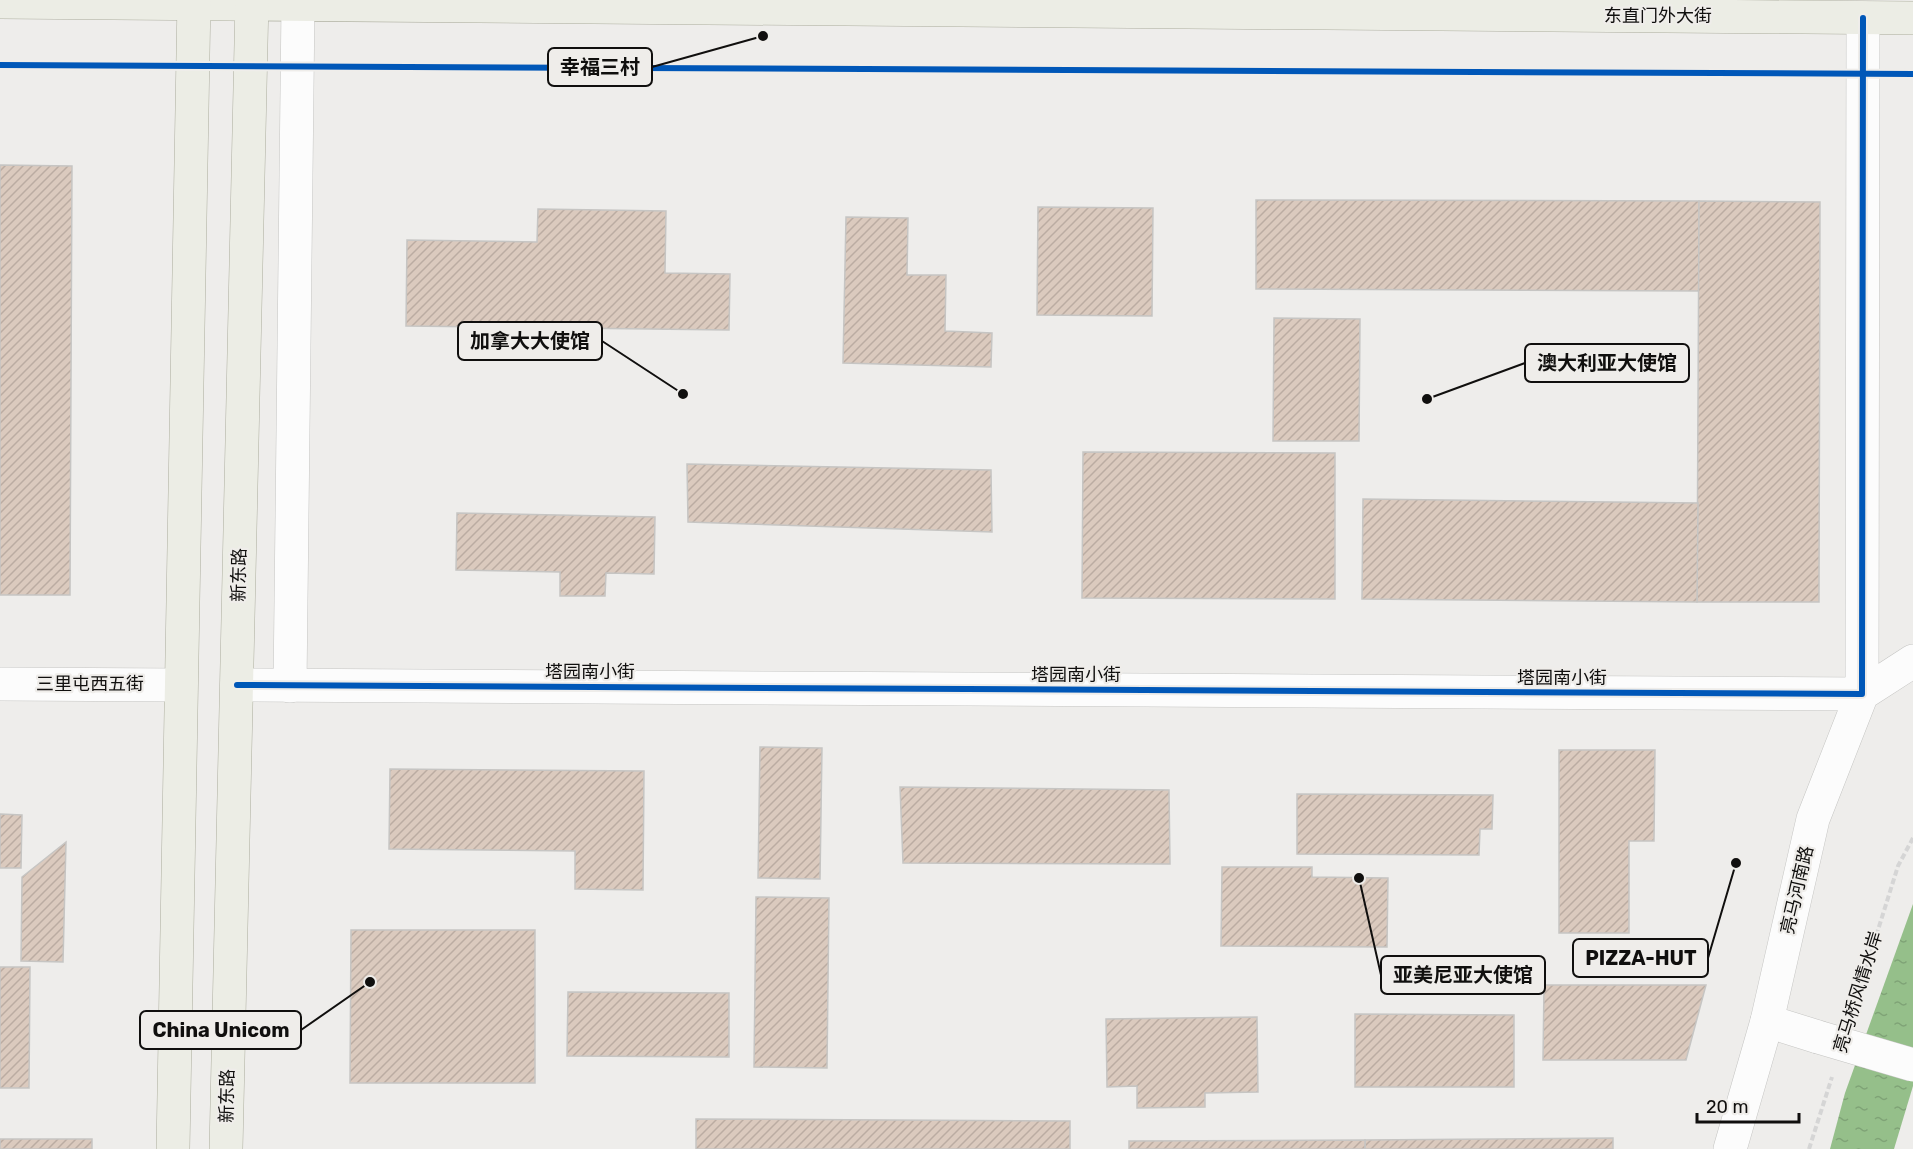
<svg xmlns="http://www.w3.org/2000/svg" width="1913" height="1149" font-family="Rubik,'Noto Sans SC',sans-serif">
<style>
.water{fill:url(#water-ripples)}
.building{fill:url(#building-hatch);stroke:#c6c5c3;stroke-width:1.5}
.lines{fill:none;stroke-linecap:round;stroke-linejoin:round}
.minor-casing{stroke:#c5c5c3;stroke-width:34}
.major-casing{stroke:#adae9f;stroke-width:34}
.path{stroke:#d5d5d5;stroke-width:4;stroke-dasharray:6 3;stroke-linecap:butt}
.minor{stroke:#fcfcfc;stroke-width:33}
.major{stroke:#ecede5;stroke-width:33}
.minor-bridge-casing{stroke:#c5c5c3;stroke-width:34;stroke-linecap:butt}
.minor-bridge{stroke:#fcfcfc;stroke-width:33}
.cycleway-casing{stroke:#efedea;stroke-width:10}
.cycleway{stroke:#0057b8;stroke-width:6}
.labels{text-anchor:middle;stroke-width:4.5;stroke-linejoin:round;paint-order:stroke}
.street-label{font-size:18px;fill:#100f0e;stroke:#efedea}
.leader{fill:none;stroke:#100f0e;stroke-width:2}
.callout-dot{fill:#100f0e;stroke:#efedea;stroke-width:2}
.callout{fill:#efedea;stroke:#100f0e;stroke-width:2}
.callout-label{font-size:20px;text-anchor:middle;font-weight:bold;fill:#100f0e}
</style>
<defs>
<pattern id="water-ripples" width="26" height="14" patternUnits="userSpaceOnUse" patternTransform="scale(1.5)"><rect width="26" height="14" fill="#95bf8a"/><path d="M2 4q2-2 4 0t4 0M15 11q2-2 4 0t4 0" fill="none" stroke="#7fa376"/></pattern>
<pattern id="building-hatch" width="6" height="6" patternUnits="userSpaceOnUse" patternTransform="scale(1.5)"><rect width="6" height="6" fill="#dbcabe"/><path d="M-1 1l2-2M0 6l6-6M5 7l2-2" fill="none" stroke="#bbaca2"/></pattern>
</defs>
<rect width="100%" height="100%" fill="#eeedeb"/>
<polygon class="water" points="1913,904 1913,1086 1894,1149 1830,1149 1845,1093"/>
<g class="building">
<polygon points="0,165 72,166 70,595 0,595"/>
<polygon points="1256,200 1699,201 1699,291 1256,289"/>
<polygon points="1699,201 1820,202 1819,602 1697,602"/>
<polygon points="1038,207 1153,208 1152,316 1037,315"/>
<polygon points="538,209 666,211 665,273 730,274 729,330 406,326 407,240 537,242"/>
<polygon points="846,217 908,218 907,275 946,275 945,331 992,333 991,367 843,363"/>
<polygon points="1274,318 1360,319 1359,441 1273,441"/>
<polygon points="1083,452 1335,453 1335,599 1082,598"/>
<polygon points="687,464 991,470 992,532 688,522"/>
<polygon points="1363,499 1698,503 1697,602 1362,599"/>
<polygon points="457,513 655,517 654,574 606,573 605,596 560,596 560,572 456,570"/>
<polygon points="760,747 822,748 820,879 758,878"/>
<polygon points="1559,750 1655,750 1654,841 1629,841 1629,933 1559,933"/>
<polygon points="390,769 644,771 643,890 575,889 575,851 389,849"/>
<polygon points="900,787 1169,790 1170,864 903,863"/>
<polygon points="1297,794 1493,795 1492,829 1480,829 1479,855 1297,854"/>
<polygon points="0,814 22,815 21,868 0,868"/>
<polygon points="66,842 63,962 21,961 22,877"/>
<polygon points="1222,867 1312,867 1312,877 1388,878 1387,947 1221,946"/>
<polygon points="756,897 829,898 827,1068 754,1067"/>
<polygon points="351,930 535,930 535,1083 350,1083"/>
<polygon points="0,967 30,967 29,1088 0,1088"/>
<polygon points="1544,985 1706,985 1686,1060 1543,1060"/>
<polygon points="568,992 729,993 729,1057 567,1056"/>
<polygon points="1355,1014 1514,1015 1514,1087 1355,1087"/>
<polygon points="1257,1017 1258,1092 1205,1093 1205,1107 1137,1108 1137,1086 1107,1087 1106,1019"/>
<polygon points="696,1119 1070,1121 1070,1149 696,1149"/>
<polygon points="1613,1138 1613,1149 1365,1149 1365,1140"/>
<rect x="0" y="1139" width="92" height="10"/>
<polygon points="1365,1140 1365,1149 1129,1149 1129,1141"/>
</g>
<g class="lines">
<g class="minor-casing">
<g id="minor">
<polyline points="0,684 180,685"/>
<polyline points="237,685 1862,694 1863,18"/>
<polyline points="290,686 298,5 295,0"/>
<polyline points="1767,1021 1818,1037"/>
<polyline points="1730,1149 1767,1021 1813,819 1862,694 1913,661"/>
</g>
</g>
<g class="major-casing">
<g id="major">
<polyline points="0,2 1913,18"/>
<polyline points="173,1149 194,0"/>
<polyline points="226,1149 252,0"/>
</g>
</g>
<g class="path">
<polyline points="1852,1013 1898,866 1913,838"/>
<polyline points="1809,1149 1832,1077"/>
</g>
<use href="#minor" class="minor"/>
<use href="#major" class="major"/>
<g class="minor-bridge-casing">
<polyline id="minor-bridge" points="1818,1037 1913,1065"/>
</g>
<use href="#minor-bridge" class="minor-bridge"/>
<g class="cycleway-casing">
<g id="cycleway">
<polyline points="0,65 1913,74"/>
<polyline points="237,685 1862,694 1863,18"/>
</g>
</g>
<use href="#cycleway" class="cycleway"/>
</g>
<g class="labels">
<g class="street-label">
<text x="1658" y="22">东直门外大街</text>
<text transform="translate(239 575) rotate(-89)" y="6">新东路</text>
<text x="590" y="678">塔园南小街</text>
<text x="1076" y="681">塔园南小街</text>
<text x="1562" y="684">塔园南小街</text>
<text x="90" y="690">三里屯西五街</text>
<text transform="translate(1797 890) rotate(-77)" y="6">亮马河南路</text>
<text transform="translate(1858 992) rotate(-73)" y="6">亮马桥风情水岸</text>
<text transform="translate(227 1096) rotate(-89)" y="6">新东路</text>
</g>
</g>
<path class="leader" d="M763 36L652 67M683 394L602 341M1427 399L1525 363M1736 863L1708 958M1359 878L1381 975M370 982L301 1030"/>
<g class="callout-dot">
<circle cx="763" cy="36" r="6"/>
<circle cx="683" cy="394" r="6"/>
<circle cx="1427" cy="399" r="6"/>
<circle cx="1736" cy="863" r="6"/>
<circle cx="1359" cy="878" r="6"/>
<circle cx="370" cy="982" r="6"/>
</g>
<g class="callout">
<rect x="548" y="48" width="104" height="38" rx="6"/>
<rect x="458" y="322" width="144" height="38" rx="6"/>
<rect x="1525" y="344" width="164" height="38" rx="6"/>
<rect x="1573" y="939" width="135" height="38" rx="6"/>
<rect x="1381" y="956" width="164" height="38" rx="6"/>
<rect x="140" y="1011" width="161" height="38" rx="6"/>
</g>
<g class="callout-label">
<text x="600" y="74">幸福三村</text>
<text x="530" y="348">加拿大大使馆</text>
<text x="1607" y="370">澳大利亚大使馆</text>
<text x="1641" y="965">PIZZA-HUT</text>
<text x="1463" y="982">亚美尼亚大使馆</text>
<text x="221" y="1037">China Unicom</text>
</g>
<path d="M1697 1113v9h102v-9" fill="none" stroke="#100f0e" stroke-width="3"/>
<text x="1706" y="1113" font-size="18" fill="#100f0e" stroke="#efedea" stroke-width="4.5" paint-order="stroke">20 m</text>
</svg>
